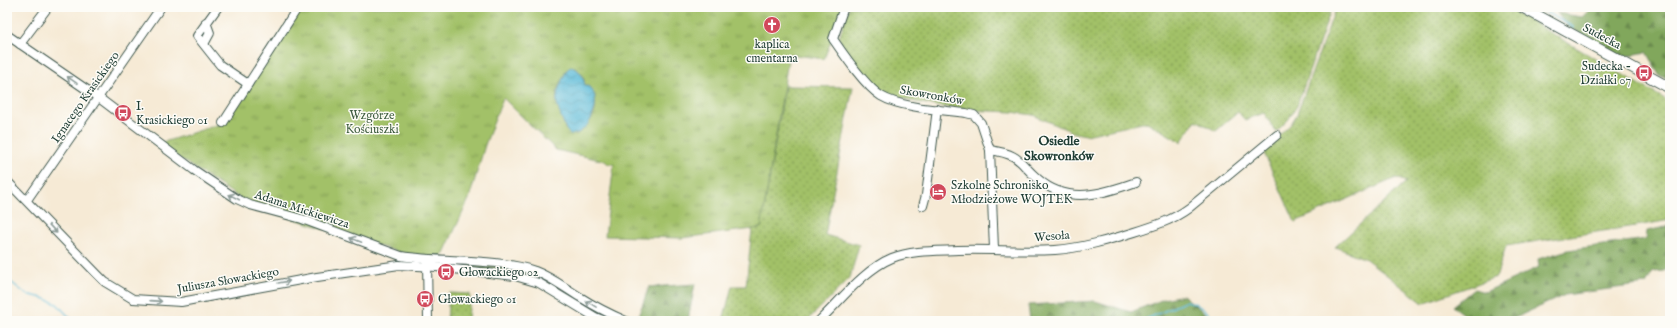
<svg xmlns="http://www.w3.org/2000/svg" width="1677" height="328" font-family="'IM FELL English',serif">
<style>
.grass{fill:#a2c168;stroke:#607f4e}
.forest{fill:url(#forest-firs);stroke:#507248}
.park{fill:url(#park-tufts);stroke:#607f4e;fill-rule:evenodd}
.garden{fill:url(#garden-dots);stroke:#607f4e}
.water{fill:url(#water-waves);stroke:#3c7b86}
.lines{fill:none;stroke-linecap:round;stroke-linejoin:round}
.stream{stroke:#58b9d7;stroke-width:1.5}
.minor-casing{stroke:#3f574c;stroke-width:10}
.major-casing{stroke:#3f574c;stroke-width:12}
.minor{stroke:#fff;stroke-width:8}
.major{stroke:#fff;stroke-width:10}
.oneway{stroke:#8f9e9a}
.labels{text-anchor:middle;stroke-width:3;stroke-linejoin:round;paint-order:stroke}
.street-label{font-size:12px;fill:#1f3d34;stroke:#fdfcf7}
.poi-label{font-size:12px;fill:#1f3d34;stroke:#fdfcf7;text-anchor:start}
.park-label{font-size:12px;fill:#405e41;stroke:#fdfcf7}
.neighbourhood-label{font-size:13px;font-weight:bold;fill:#1f3d34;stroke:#fdfcf7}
</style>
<defs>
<pattern id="forest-firs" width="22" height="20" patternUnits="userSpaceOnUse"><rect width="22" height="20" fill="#81a75c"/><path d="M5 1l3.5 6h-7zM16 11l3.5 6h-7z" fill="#69894d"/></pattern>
<pattern id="park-tufts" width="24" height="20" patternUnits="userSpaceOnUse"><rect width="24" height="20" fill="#a2c168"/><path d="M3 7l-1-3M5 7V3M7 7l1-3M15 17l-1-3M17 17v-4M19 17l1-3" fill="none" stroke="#839e56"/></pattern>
<pattern id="garden-dots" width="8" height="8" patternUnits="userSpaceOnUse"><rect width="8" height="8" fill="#a2c168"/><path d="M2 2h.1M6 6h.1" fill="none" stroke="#839e56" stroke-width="1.8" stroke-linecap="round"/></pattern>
<pattern id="water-waves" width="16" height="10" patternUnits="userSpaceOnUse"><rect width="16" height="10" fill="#58b9d7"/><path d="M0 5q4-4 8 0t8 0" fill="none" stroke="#4898af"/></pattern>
</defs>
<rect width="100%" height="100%" fill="#fdfcf7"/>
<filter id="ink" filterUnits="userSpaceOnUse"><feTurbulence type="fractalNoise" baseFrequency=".025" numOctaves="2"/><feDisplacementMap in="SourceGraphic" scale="8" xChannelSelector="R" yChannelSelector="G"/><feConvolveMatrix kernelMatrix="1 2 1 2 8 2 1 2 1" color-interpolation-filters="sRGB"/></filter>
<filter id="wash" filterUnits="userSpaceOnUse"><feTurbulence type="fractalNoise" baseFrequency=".012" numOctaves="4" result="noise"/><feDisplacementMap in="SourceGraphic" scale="16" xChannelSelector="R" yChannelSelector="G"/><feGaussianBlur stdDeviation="0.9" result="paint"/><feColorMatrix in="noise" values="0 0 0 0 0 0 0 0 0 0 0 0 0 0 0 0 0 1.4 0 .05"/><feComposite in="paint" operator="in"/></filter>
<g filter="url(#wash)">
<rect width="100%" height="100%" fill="#f6ead5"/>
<g class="grass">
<path d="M437 262C469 262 501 266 531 273L530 277 437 264Z"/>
<polygon points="545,279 620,321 612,321 603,318 544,283 543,281"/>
</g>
<g class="forest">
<polygon points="1593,7 1670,7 1670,81 1659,75 1646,52 1622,57 1568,27 1557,13 1582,17"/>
<polygon points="1670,226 1670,263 1665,271 1653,272 1646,284 1565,295 1508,321 1473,321 1453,306 1474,289 1485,292 1539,267 1538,259 1568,250 1646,239 1647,231"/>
<polygon points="695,284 688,321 644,321 637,319 649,287"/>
<polygon points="1183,295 1214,321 1030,321 1028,305 1095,301 1131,312 1164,299"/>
</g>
<path class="park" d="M299 7H844L824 59 789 54 761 228 682 238 605 236 614 164H608L605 161 556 150 503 98 485 145 469 199 443 255 436 259 405 254 250 205 158 144 223 123ZM576 68 583 75 585 85H588C598 101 599 113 585 126 582 130 580 133 575 135L565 129C563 116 554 106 557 91 559 84 564 78 566 70Z"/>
<g class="garden">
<polygon points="849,7 1332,7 1297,106 1288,120 1276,132 1264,113 1245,120 1238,112 1216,131 1196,120 1181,142 1147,122 1086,135 1075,133 1033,115 1012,112 967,110 937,106 897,98 881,92 867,79 842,47 839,38"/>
<polygon points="1336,7 1506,7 1670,102 1670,220 1642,225 1506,246 1496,277 1423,303 1366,259 1335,247 1406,182 1396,178 1295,222 1263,151 1291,124 1297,114"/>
<polygon points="785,86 853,87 825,235 859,245 850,278 807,321 723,321 732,286 746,286 752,229 761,228"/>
<polygon points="449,293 470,294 468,321 447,321"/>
</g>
<path class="water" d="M571 67C582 70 582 76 585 85 607 93 590 137 570 134 566 131 566 129 564 124 555 102 554 98 564 76 566 72 566 69 571 67Z"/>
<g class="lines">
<g class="stream">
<polyline points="1536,7 1573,27 1572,29"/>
<polyline points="7,279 26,294 43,298 57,304 73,321"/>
<polyline points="1142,321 1187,301 1196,304 1219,321"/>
</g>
</g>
</g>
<g filter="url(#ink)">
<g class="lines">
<g class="minor-casing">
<g id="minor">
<polyline points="218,7 197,36 220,65 248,84"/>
<path d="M844 7 833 39C844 55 865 86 881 96 901 108 942 110 966 113L974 115 981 123 990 150 994 249"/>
<path d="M7 35 99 98 194 170 237 199 250 205 302 219 401 256C445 263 492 257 535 271 551 277 565 288 580 297 594 306 610 314 626 321"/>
<polyline points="20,44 48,7"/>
<polyline points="204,44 210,33 206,22"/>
<polyline points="223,123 298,7"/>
<path d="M990 150C1022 155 1017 161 1038 179 1067 205 1103 194 1136 182"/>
<polyline points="7,181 97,274 105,282 133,299 181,302 317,277 399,265 436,267 515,276 539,283 595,317 605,321"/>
<polyline points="27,200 161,7"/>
<polyline points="923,206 926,195 937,109"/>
<polyline points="427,262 428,321"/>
<path d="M819 321C841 300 865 269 892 258 912 250 937 251 958 250 990 249 1023 252 1055 250 1082 248 1109 240 1135 232 1154 226 1173 220 1189 208L1277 135"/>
</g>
</g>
<g class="major-casing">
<polyline id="major" points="1522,7 1670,88"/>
</g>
<use href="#minor" class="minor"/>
<use href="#major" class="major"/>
</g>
<defs><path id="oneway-shaft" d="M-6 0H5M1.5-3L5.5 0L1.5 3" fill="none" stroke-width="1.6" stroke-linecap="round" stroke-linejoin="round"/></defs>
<g class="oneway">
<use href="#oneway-shaft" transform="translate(72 80) rotate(-145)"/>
<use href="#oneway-shaft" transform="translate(234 197) rotate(-152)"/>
<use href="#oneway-shaft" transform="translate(53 229) rotate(47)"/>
<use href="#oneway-shaft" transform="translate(356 240) rotate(-158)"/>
<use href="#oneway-shaft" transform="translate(284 282) rotate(-10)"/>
<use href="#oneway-shaft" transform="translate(156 301) rotate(4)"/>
<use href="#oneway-shaft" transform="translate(591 304) rotate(-149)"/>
</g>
</g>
<defs>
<g id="church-disc" transform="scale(0.9)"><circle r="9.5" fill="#d1495b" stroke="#fdfcf7"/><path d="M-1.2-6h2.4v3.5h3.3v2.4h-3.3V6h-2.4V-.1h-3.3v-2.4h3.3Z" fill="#fff"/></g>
<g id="bus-disc" transform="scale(0.9)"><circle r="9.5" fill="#d1495b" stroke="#fdfcf7"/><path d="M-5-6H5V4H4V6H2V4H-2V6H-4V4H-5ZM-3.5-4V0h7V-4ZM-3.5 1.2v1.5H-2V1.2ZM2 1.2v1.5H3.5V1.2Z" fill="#fff"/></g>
<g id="hotel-disc" transform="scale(0.9)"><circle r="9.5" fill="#d1495b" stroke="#fdfcf7"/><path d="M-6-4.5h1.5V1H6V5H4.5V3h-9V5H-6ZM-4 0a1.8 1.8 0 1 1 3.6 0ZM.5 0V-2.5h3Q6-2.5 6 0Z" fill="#fff"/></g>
</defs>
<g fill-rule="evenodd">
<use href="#church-disc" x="772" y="25"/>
<use href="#bus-disc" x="1644" y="73"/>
<use href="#bus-disc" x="123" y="113"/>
<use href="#hotel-disc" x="938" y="192"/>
<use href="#bus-disc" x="446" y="272"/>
<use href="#bus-disc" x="425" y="299"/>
</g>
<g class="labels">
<g class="street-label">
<text transform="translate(1602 36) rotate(28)" y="4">Sudecka</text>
<text transform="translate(932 95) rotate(10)" y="4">Skowronków</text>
<text transform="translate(85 97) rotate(-55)" y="4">Ignacego Krasickiego</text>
<text transform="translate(302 209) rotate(18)" y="4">Adama Mickiewicza</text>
<text transform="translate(1052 236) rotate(-4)" y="4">Wesoła</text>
<text transform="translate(228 280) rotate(-10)" y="4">Juliusza Słowackiego</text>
</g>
<g class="poi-label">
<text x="772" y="48" text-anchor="middle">kaplica<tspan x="772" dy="14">cmentarna</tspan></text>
<text x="1631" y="70" text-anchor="end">Sudecka -<tspan x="1631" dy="14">Działki 07</tspan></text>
<text x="136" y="110">I.<tspan x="136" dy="14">Krasickiego 01</tspan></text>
<text x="951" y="189">Szkolne Schronisko<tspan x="951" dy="14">Młodzieżowe WOJTEK</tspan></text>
<text x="459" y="276">Głowackiego 02</text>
<text x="438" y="303">Głowackiego 01</text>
</g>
<g class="park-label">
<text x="372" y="119">Wzgórze<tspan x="372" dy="14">Kościuszki</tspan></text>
</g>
<g class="neighbourhood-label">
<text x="1059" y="145">Osiedle<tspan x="1059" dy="15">Skowronków</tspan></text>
</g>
</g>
<rect width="1677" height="328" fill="none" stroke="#fdfcf7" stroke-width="24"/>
</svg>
